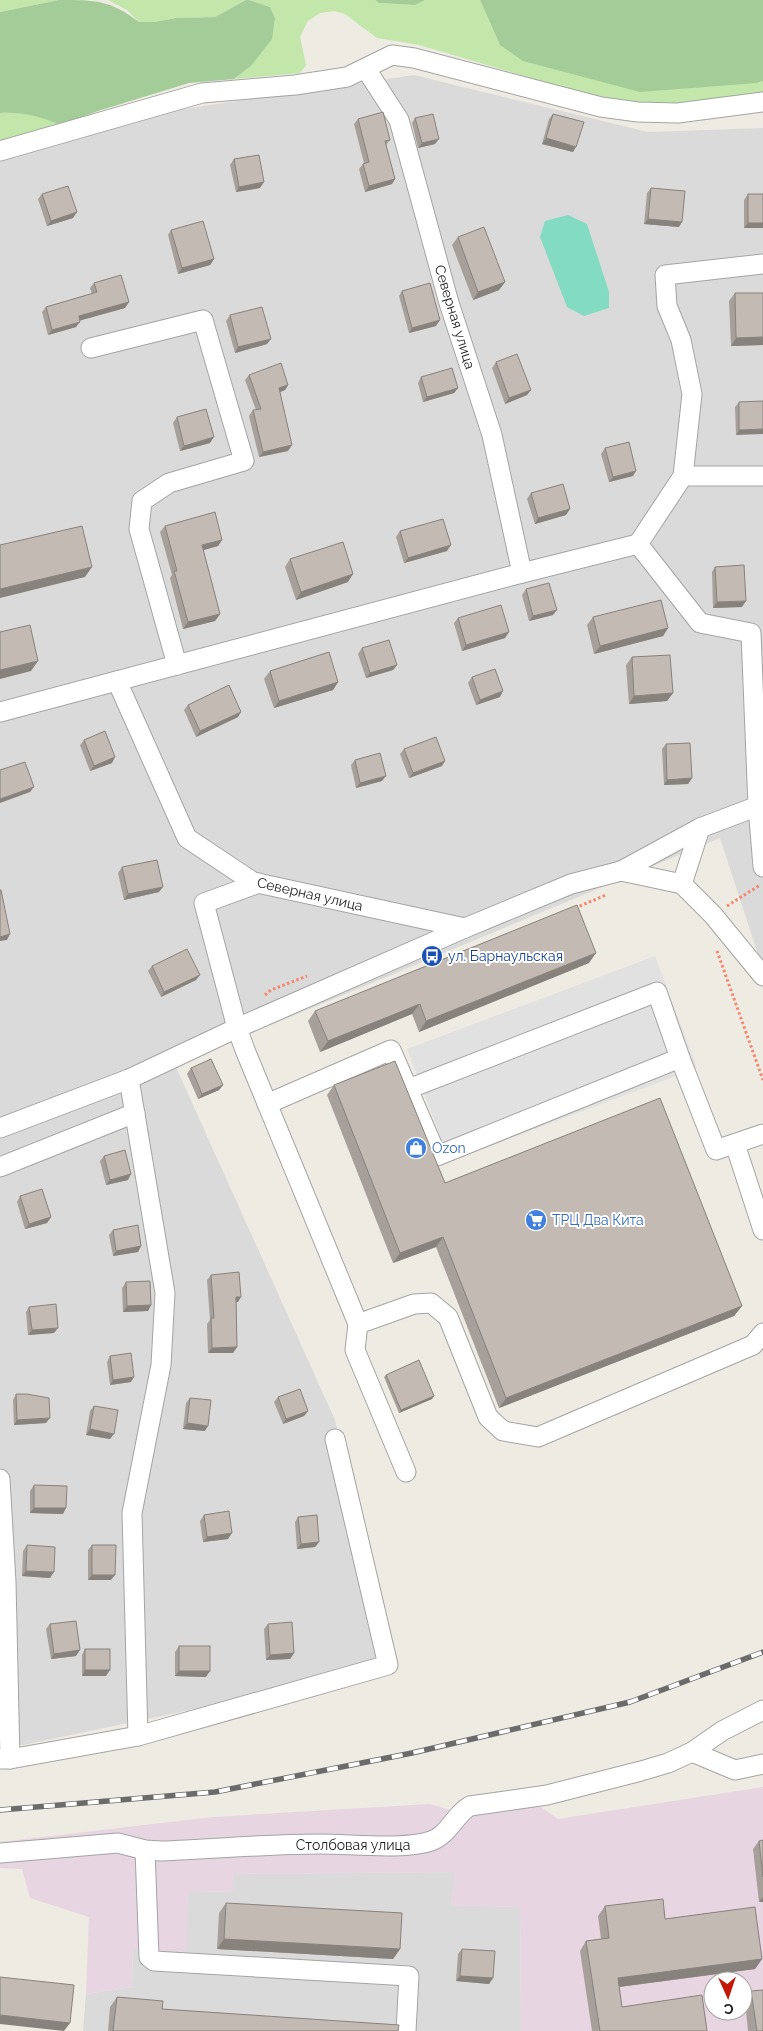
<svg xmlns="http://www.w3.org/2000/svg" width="763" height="2031" font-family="Raleway,sans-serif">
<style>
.residential{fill:#dbdada}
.industrial{fill:#e7d5e2;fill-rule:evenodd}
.grass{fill:#c3e7aa}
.forest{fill:#a4cc99}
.pitch{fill:#83dbc1}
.parking{fill:#e1e1e1}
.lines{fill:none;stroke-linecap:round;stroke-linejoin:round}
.minor-casing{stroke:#a4a4a4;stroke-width:21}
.path{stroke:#f4876e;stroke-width:3;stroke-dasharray:2.5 2.5;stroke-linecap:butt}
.minor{stroke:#fff;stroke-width:19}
.rail-casing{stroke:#6b6b6b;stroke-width:5.5}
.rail{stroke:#fff;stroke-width:4;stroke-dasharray:11;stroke-linecap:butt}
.wall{fill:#a7a09a}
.shaded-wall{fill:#88827d}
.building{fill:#c2bab3;stroke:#88827d}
.labels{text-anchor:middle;stroke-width:4;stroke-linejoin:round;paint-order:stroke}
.street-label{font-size:14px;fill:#1d1d1d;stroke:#fff}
.transit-label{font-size:14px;fill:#164399;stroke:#fff;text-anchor:start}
.shop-label{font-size:14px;fill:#366cbe;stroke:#fff;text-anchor:start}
</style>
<rect width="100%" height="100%" fill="#eeebe3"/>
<g class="residential">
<polygon points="414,75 648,132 763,128 763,970 720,838 175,1065 335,1420 396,1667 23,1745 0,1743 0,136"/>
<polygon points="456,1872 451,1905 520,1907 521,2031 83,2031 86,1994 132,1987 133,1949 189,1891 232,1892 233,1874"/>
</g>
<path class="industrial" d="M763 1787V2031H521L520 1907 451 1905 455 1872 234 1874 233 1892 189 1891 186 1952 133 1949 132 1987 86 1994 89 1917 30 1898 22 1869 0 1868V1842L213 1817 430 1804 464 1814 538 1805 558 1819ZM713 1981H743V2011H713Z"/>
<g class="grass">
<polygon points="0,0 59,0 0,12"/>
<polygon points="108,0 246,0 215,17 176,18 155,22 139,22 127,10"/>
<polygon points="249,0 375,0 379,3 415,5 425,0 480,0 500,45 757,83 763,81 763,93 670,104 630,103 585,94 419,45 377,38 345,14 334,11 320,13 308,21 300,37 306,65 300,73 234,79 251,66 275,18 270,7"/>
<polygon points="21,112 47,119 60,125 0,146 0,113"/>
</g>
<g class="forest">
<path d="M59 0C96 0 110 0 139 22H155L176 18 215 17 246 0H249L270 7 275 18 272 39 251 66 234 79 189 83 98 111 60 125C39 116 23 112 0 113V12Z"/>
<polygon points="375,0 425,0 415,5 379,3"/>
<polygon points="480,0 763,0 763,81 757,83 640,92 523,61 500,45"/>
</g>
<polygon class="pitch" points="568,215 587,224 609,292 609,308 584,316 567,307 540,237 545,221"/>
<polygon class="parking" points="655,956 697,1068 450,1161 407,1049"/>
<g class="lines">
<g class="minor-casing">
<g id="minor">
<polyline points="366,69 399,120 449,303 492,435 522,573"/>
<polyline points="0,151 202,93 295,85 347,77 392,55 414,58 601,107 638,112 678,113 763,102"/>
<polyline points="763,264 665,275 667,306 681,340 692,394 683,476 638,544 700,623 751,633 758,806 763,867"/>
<polyline points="91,348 203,320 244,461 169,483 142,501 139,529 177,665"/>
<polyline points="683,476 763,476"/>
<polyline points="117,681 187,838 253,882 465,928"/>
<polyline points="0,712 522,573 638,544"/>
<polyline points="621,871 700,828"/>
<polyline points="259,883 204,903 237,1028 245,1050 358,1324 414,1304 431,1303 448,1317 488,1417 503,1431 538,1437 753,1345 763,1333"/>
<polyline points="682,884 700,828 758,806 763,806"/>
<polyline points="129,1079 165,1293 161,1365 132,1513 138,1736"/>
<polyline points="408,1089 657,992 680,1058"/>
<polyline points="267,1104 391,1050 437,1156 680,1058 716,1150 763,1134"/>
<polyline points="0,1128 129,1079 237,1028 465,928 571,884 621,871 682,884 713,915 763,976"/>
<polyline points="735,1144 763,1230"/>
<polyline points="0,1167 135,1113"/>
<polyline points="358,1324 355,1350 406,1472"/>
<polyline points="0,1479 6,1582 10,1759"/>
<polyline points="692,1752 735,1770 763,1764"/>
<polyline points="0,1759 10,1759 138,1736 388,1665 335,1439"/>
<polyline points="145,1850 149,1957 154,1961 409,1976 406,2031"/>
<path d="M0 1853 118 1843 145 1850 161 1851C215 1849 268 1844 321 1844 351 1844 406 1850 431 1841 449 1835 455 1814 470 1806L547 1795 641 1771 668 1763 692 1752 722 1731 763 1710"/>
</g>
</g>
<g class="path">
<polyline points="727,906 760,885"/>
<polyline points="575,908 606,895"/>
<polyline points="717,951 763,1080"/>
<polyline points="265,995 271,990 307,976"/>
</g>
<use href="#minor" class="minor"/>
<g class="rail-casing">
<polyline id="rail" points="0,1810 215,1792 412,1753 630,1702 763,1652"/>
</g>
<use href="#rail" class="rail"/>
</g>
<g class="wall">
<polygon points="553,114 573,152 542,144 549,119"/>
<polygon points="415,118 435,144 418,148 412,123"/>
<polygon points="358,119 390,140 386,145 395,179 392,184 365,192 359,169 363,164 364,163 354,124"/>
<polygon points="234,159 260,188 236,192 230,165"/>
<polygon points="651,188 679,227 644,224 647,193"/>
<polygon points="42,194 73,218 47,226 38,199"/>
<polygon points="748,194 763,194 763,228 744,228 744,200"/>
<polygon points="171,230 214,259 210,265 178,274 168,235"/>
<polygon points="458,237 505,282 499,290 473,300 452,245"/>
<polygon points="94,283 125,308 80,320 76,327 48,335 42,312 46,307 92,294 90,288"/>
<polygon points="402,291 436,326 409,333 399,296"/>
<polygon points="735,293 763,293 763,345 731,346 729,301"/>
<polygon points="230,315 267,344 235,353 226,321"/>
<polygon points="496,362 527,395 505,404 492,368"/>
<polygon points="249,375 288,385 285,390 280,392 288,451 259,457 249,416 253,410 256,410 245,380"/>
<polygon points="421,377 458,388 454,393 423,402 418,383"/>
<polygon points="763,401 736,435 735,407 739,402"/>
<polygon points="177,417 210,443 180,451 173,423"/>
<polygon points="605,448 633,476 609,482 601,454"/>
<polygon points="531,493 566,515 535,524 527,499"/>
<polygon points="165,526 222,540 218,546 203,550 220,614 215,621 183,629 170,578 172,575 160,532"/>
<polygon points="400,531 447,551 404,563 396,537"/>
<polygon points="290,559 348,582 296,600 285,567"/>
<polygon points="715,567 742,607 713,608 712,572"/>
<polygon points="526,589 553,615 529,621 522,595"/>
<polygon points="593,617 668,628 663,636 594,654 587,625"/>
<polygon points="458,618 505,638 462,651 454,623"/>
<polygon points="362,648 397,665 393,670 366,678 358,654"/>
<polygon points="632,657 673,693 667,701 629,704 626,665"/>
<polygon points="270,671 338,682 333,690 274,708 264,679"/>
<polygon points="472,677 500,697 476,705 468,683"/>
<polygon points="188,705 238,717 196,737 184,710"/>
<polygon points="84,740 112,763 90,771 80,745"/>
<polygon points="666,744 692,778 688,784 664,785 662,749"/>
<polygon points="404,749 442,766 409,778 400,754"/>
<polygon points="355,760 382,781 356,788 351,765"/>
<polygon points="122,867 159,892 124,900 118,873"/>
<polygon points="589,963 419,1032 412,1014 320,1052 308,1021 315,1011"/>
<polygon points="152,966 196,980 161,997 148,971"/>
<polygon points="191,1068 223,1085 219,1090 198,1099 187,1074"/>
<polygon points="334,1085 445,1183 742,1306 734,1316 499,1408 436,1247 393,1263 327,1095"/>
<polygon points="104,1156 128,1180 106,1185 100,1161"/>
<polygon points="20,1196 51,1217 47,1223 25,1229 17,1202"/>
<polygon points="113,1230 141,1246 138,1252 113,1256 109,1235"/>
<polygon points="211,1275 238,1302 236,1302 237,1347 233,1353 208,1353 207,1324 210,1320 207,1280"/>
<polygon points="126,1282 151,1305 148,1311 123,1312 122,1288"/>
<polygon points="29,1307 54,1333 28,1335 26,1312"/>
<polygon points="110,1356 131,1382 110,1385 107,1362"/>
<polygon points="386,1375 434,1396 432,1399 399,1413 384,1377"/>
<polygon points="16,1394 46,1423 14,1425 13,1400"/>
<polygon points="278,1397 308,1411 304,1416 283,1424 274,1402"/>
<polygon points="190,1398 205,1431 183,1429 186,1403"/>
<polygon points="94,1406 110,1439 86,1435 90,1411"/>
<polygon points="34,1485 63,1514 30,1513 30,1491"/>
<polygon points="204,1515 228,1539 203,1542 200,1521"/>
<polygon points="298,1517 319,1542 315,1547 297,1549 295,1522"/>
<polygon points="27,1545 50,1578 22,1576 23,1551"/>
<polygon points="92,1545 111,1580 88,1580 88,1550"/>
<polygon points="50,1624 76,1656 51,1659 46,1629"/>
<polygon points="268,1624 294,1653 290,1659 266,1660 264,1629"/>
<polygon points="179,1646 206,1677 175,1676 175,1652"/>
<polygon points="85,1649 106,1676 82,1676 82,1655"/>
<polygon points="763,1840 763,1902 759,1902 753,1849 759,1841"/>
<polygon points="226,1903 400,1949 393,1959 217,1949 219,1913"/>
<polygon points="605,1906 665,1919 762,1959 755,1969 619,1987 622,2007 707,2031 592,2031 580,1951 586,1941 601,1939 598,1916"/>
<polygon points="462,1949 493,1978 489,1984 456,1981 458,1954"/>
<polygon points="751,1991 763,2031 748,2031 745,2001"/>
<polygon points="117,1997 162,2009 398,2031 108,2031 110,2007"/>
</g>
<g class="shaded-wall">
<polygon points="546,138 576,147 573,152 542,144"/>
<polygon points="439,139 435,144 418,148 422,143"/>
<polygon points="395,179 392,184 365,192 369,186"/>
<polygon points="264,182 260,188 236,192 239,187"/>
<polygon points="77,212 73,218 47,226 51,221"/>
<polygon points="648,219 682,222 679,227 644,224"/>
<polygon points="748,223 763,223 763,228 744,228"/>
<polygon points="214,259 210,265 178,274 182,268"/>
<polygon points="505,282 499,290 473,300 478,292"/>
<polygon points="129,302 125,308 75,322 79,316"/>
<polygon points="440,320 436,326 409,333 412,328"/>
<polygon points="80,322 76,327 48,335 52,330"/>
<polygon points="763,337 763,345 731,346 736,338"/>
<polygon points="271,339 267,344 235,353 238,347"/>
<polygon points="288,385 285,390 275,394 279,388"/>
<polygon points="458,388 454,393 423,402 427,397"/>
<polygon points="531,390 527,395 505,404 509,398"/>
<polygon points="763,429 763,434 736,435 739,430"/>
<polygon points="214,437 210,443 180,451 184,446"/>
<polygon points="292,445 288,451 259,457 263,452"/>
<polygon points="636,471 633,476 609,482 613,477"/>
<polygon points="570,509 566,515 535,524 538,518"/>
<polygon points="222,540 218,546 197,552 202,545"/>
<polygon points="451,545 447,551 404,563 408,558"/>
<polygon points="92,567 85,577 0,598 0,589"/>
<polygon points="353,574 348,582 296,600 301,592"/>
<polygon points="746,601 742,607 713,608 717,602"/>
<polygon points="557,610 553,615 529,621 533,616"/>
<polygon points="220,614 215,621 183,629 188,622"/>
<polygon points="668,628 663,636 594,654 600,646"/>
<polygon points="509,632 505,638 462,651 466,645"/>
<polygon points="38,661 31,671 0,679 0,670"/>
<polygon points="397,665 393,670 366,678 370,673"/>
<polygon points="338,682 333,690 274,708 279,701"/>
<polygon points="503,691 500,697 476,705 480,700"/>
<polygon points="673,693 667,701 629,704 634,696"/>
<polygon points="241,712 238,717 196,737 200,731"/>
<polygon points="115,757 112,763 90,771 94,766"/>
<polygon points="445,761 442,766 409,778 413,773"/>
<polygon points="386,776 382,781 356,788 360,783"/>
<polygon points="692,778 688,784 664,785 667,780"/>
<polygon points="34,787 30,792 0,803 0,799"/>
<polygon points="163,887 159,892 124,900 128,894"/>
<polygon points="10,934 7,940 0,941 0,937"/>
<polygon points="596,953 589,963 419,1032 426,1021"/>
<polygon points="200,975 196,980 161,997 164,992"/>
<polygon points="420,1004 412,1014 320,1052 328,1041"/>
<polygon points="223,1085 219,1090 198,1099 202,1094"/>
<polygon points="131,1174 128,1180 106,1185 110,1180"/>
<polygon points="51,1217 47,1223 25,1229 29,1224"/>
<polygon points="443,1237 436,1247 393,1263 400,1253"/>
<polygon points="141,1246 138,1252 113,1256 116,1251"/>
<polygon points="236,1297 241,1297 238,1302 232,1302"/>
<polygon points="151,1305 148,1311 123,1312 127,1306"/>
<polygon points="742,1306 734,1316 499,1408 506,1398"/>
<polygon points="58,1328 54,1333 28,1335 32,1330"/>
<polygon points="237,1347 233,1353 208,1353 212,1348"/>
<polygon points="134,1377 131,1382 110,1385 113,1380"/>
<polygon points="434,1396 432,1399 399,1413 401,1410"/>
<polygon points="308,1411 304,1416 283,1424 286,1419"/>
<polygon points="50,1418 46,1423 14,1425 17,1420"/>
<polygon points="187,1423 208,1426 205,1431 183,1429"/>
<polygon points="90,1429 114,1434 110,1439 86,1435"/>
<polygon points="34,1508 66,1508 63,1514 30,1513"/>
<polygon points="232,1533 228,1539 203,1542 207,1537"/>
<polygon points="319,1542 315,1547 297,1549 301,1544"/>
<polygon points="26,1571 54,1572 50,1578 22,1576"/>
<polygon points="92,1575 115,1575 111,1580 88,1580"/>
<polygon points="80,1650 76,1656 51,1659 54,1654"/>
<polygon points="294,1653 290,1659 266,1660 270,1655"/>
<polygon points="85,1670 110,1670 106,1676 82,1676"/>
<polygon points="179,1671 210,1671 206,1677 175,1676"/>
<polygon points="763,1897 763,1902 759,1902"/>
<polygon points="224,1939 400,1949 393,1959 217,1949"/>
<polygon points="762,1959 755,1969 611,1988 618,1978"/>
<polygon points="460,1976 493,1978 489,1984 456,1981"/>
<polygon points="0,2015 70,2023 64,2031 0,2024"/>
</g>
<g class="building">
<polygon points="383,112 390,140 385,141 395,179 369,186 363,164 369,162 358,119"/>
<polygon points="433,114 439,139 422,143 415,118"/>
<polygon points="553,114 584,122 576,147 546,138"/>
<polygon points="259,155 264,182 239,187 234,159"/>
<polygon points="68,186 77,212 51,221 42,194"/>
<polygon points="651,188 685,191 682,222 648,219"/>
<rect x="748" y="194" width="15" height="29"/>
<polygon points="203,221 214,259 182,268 171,230"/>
<polygon points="484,227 505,282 478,292 458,237"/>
<polygon points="121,275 129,302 79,316 80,322 52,330 46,307 97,292 94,283"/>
<polygon points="430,283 440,320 412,328 402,291"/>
<polygon points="735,293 763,293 763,337 736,338"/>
<polygon points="262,307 271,339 238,347 230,315"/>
<polygon points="517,354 531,390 509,398 496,362"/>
<polygon points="281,363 288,385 279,388 292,445 263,452 253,410 261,409 249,375"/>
<polygon points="452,368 458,388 427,397 421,377"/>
<polygon points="763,401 763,429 739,430 739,402"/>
<polygon points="206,409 214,437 184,446 177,417"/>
<polygon points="629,442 636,471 613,477 605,448"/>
<polygon points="563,484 570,509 538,518 531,493"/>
<polygon points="215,512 222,540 202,545 220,614 188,622 174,571 177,571 165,526"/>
<polygon points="443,519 451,545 408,558 400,531"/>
<polygon points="82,526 92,567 0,589 0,545"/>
<polygon points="343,542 353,574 301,592 290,559"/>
<polygon points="744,565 746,601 717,602 715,567"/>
<polygon points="549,583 557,610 533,616 526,589"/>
<polygon points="661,600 668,628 600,646 593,617"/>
<polygon points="501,605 509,632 466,645 458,618"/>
<polygon points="30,625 38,661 0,670 0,632"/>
<polygon points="389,640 397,665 370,673 362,648"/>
<polygon points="329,652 338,682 279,701 270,671"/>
<polygon points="670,655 673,693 634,696 632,657"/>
<polygon points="495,669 503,691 480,700 472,677"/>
<polygon points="229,685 241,712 200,731 188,705"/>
<polygon points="105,731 115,757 94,766 84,740"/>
<polygon points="436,737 445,761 413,773 404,749"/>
<polygon points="690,743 692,778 667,780 666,744"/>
<polygon points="380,753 386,776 360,783 355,760"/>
<polygon points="25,762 34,787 0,799 0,770"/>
<polygon points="157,860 163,887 128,894 122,867"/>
<polygon points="0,890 1,890 10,934 0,937"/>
<polygon points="577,905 596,953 426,1021 420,1004 328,1041 315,1011"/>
<polygon points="187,949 200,975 164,992 152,966"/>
<polygon points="211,1059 223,1085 202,1094 191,1068"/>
<polygon points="395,1061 445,1183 660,1098 742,1306 506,1398 443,1237 400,1253 334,1085"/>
<polygon points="125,1150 131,1174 110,1180 104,1156"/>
<polygon points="42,1189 51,1217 29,1224 20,1196"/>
<polygon points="138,1225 141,1246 116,1251 113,1230"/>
<polygon points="239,1272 241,1297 236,1297 237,1347 212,1348 211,1318 214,1318 211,1275"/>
<polygon points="150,1281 151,1305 127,1306 126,1282"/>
<polygon points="56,1304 58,1328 32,1330 29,1307"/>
<polygon points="131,1353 134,1377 113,1380 110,1356"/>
<polygon points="419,1360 434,1396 401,1410 386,1375"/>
<polygon points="300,1389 308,1411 286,1419 278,1397"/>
<polygon points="16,1394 27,1394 49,1398 50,1418 17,1420"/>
<polygon points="190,1398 211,1400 208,1426 187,1423"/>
<polygon points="94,1406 118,1410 114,1434 90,1429"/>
<polygon points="34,1485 67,1486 66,1508 34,1508"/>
<polygon points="229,1511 232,1533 207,1537 204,1515"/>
<polygon points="317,1515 319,1542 301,1544 298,1517"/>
<polygon points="27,1545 55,1547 54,1572 26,1571"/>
<polygon points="92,1545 116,1545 115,1575 92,1575"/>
<polygon points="76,1621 80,1650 54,1654 50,1624"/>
<polygon points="292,1622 294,1653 270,1655 268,1624"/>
<rect x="179" y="1646" width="31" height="25"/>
<rect x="85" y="1649" width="25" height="21"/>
<polygon points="763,1840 763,1877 759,1841"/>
<polygon points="663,1899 665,1919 755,1907 762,1959 618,1978 622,2007 702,1995 707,2031 600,2031 586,1941 609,1938 605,1906"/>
<polygon points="226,1903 402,1913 400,1949 224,1939"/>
<polygon points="462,1949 495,1951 493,1978 460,1976"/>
<polygon points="0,1977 74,1985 70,2023 0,2015"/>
<polygon points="763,1990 763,2031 757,2031 751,1991"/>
<polygon points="117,1997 163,2001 162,2009 399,2025 398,2031 113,2031"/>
</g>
<defs>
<g id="bus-disc" transform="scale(1.125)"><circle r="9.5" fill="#1a4fb4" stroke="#fff"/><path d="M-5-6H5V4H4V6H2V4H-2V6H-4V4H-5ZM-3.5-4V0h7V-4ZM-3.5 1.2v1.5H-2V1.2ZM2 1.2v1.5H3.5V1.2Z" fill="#fff"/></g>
<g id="shop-disc" transform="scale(1.125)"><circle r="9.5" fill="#3f7fe0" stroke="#fff"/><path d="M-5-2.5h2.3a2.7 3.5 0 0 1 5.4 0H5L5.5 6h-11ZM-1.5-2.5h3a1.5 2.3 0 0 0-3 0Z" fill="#fff"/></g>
<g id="supermarket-disc" transform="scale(1.125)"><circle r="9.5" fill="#3f7fe0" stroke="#fff"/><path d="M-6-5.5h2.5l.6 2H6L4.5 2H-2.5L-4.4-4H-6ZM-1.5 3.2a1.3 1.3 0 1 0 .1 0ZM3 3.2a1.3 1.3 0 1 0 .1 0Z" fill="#fff"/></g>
</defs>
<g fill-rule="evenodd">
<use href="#bus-disc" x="432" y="956"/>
<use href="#shop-disc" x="416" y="1148"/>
<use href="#supermarket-disc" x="536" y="1220"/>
</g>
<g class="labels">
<g class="street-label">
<text transform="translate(455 317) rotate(73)" y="5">Северная улица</text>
<text transform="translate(310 894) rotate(13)" y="5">Северная улица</text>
<text x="353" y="1850">Столбовая улица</text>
</g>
<g class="transit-label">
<text x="448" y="961">ул. Барнаульская</text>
</g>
<g class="shop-label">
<text x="432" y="1153">Ozon</text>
<text x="552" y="1225">ТРЦ Два Кита</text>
</g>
</g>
<g transform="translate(728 1996) rotate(177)"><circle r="24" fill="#ffffff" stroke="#a5a5a5"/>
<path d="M0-4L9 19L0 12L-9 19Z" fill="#c31807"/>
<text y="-8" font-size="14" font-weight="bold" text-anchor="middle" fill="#1d1d1d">С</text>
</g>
</svg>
